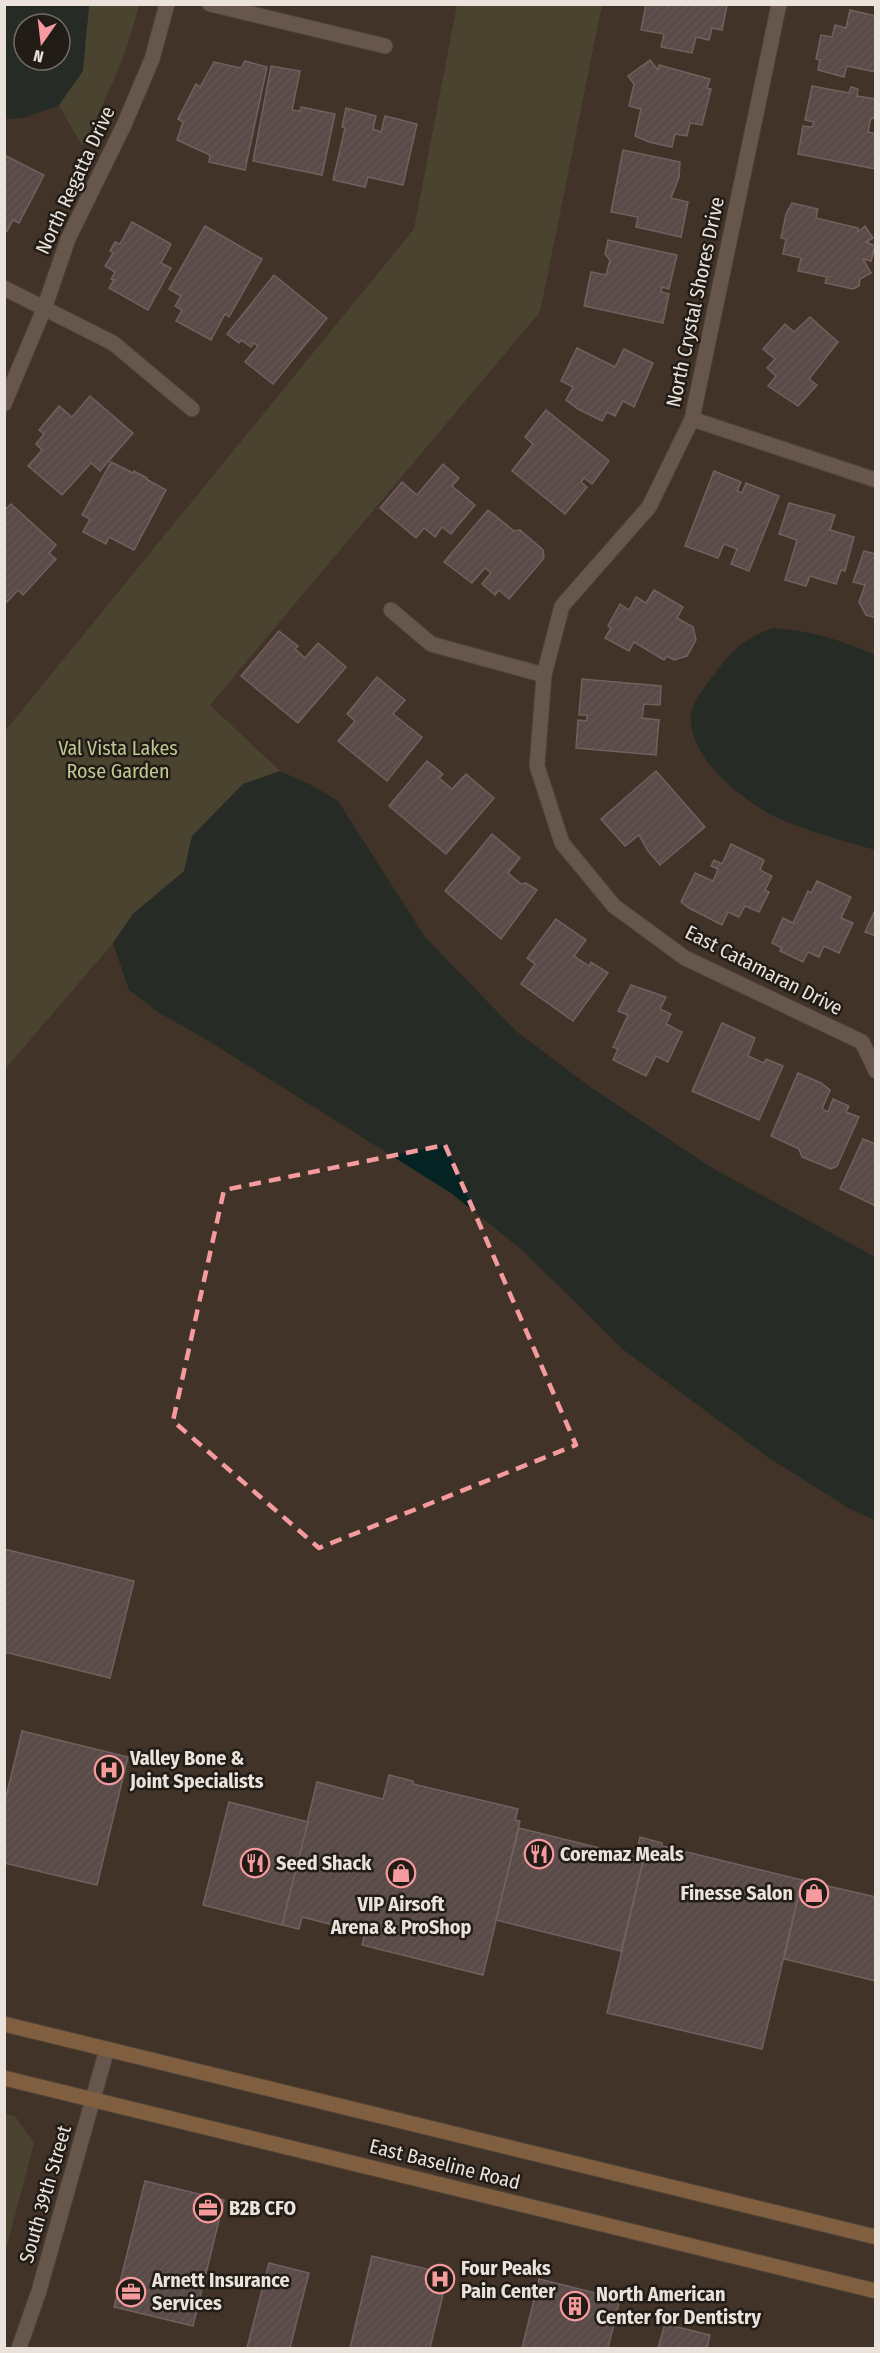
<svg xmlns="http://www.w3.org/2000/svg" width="880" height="2353" font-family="'Fira Sans Condensed',sans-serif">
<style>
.park{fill:#53573b}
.water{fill:#052323;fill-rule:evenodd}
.building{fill:url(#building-hatch);stroke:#aa97a1;stroke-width:1.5}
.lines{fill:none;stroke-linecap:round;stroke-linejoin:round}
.minor-casing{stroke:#5a4f45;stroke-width:17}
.major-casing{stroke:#5a4f45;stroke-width:17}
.minor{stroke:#928275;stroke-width:15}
.major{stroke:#c9965d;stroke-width:15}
.marked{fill:none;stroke:#f59b9e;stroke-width:4.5;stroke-dasharray:12 8;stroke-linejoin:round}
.labels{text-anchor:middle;stroke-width:5;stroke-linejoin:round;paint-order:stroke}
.street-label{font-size:20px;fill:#eae2db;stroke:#221c17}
.park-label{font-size:20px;fill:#c0c891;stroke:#221c17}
.poi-label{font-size:20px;font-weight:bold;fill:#eae2db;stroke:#221c17;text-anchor:start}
</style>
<defs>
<pattern id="building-hatch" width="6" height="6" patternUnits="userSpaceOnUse" patternTransform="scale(1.5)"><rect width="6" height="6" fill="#78666f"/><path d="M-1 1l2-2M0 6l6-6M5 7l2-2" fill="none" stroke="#8b7c83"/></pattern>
</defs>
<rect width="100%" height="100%" fill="#413328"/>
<g class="park">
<path d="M89 5H139C127 55 106 100 82 146L59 105C77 76 88 38 89 5Z"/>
<polygon points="457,5 602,5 540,312 210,705 280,771 243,784 193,836 184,871 133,914 113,943 5,1069 5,731 414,229"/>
<polygon points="5,2114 15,2116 34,2143 5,2253"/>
</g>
<g class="water">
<path d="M4 5H89L83 71 59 105 24 118 5 119ZM24 24H60V60H24Z"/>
<path d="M772 628C813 631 838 639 875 655V850C844 841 810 832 780 819 745 803 688 759 691 716 692 703 700 694 707 684 730 654 735 643 772 628Z"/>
<polygon points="280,771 311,785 338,801 425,937 516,1031 589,1086 714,1169 875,1257 875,1520 850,1509 769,1458 625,1351 523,1251 451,1193 207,1040 158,1012 129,990 113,943 133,914 184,871 192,836 243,784"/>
</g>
<g class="building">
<polygon points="646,4 723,4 727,5 722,30 712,28 709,40 696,37 692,53 661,47 664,34 641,30"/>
<polygon points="850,10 876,16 876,72 847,66 844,77 818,70 820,60 816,59 821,35 832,37 835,25 846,28"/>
<polygon points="650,60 658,70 659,65 710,79 707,88 711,89 702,125 690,123 687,136 675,134 672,147 649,142 635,136 641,109 629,106 634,84 628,76"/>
<polygon points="245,61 267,67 245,170 209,162 210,155 177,140 183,122 178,119 196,84 200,87 214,62 241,68"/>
<polygon points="271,66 300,71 292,110 300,111 301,107 335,114 322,175 253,161"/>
<polygon points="812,86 849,93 851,87 858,89 857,96 876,99 876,119 871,118 868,132 876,134 876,169 798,154 803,126 812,127 814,122 805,120"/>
<polygon points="346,108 376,116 373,129 381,132 385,116 417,124 403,185 368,177 365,187 333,180 345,128 342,127"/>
<polygon points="623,150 680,162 679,177 671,198 688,202 681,237 636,227 638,217 611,212"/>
<polygon points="4,155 44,175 19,223 13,220 7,231 4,230"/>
<polygon points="792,203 818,209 816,218 858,228 858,232 865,226 873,238 866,242 875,246 871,261 863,259 871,273 860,279 859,286 853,289 825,283 827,277 798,271 801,258 783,254 786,239 781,238 786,214"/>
<polygon points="132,222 171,244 161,263 171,268 148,310 109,288 114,280 111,279 115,272 105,266 113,253 110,251 115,242 120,244"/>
<polygon points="205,226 262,259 229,317 225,314 211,340 176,321 182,310 175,306 181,296 169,289"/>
<polygon points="608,240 677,255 669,289 662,287 661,292 669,294 663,323 584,306 591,272 606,275 610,260 605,254"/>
<polygon points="274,275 327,318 273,384 245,362 258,346 254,343 251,347 241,340 239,343 227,334"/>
<polygon points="810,317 838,342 809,379 817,385 798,406 768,386 776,376 767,368 775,359 763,349 785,324 794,332"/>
<polygon points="577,348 615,367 624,349 653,363 634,407 623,401 615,416 607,412 602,421 578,409 566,400 573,387 561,381"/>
<polygon points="90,396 133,433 100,471 91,463 62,495 28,466 42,450 36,444 44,434 39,430 59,406 72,417"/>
<polygon points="546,410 609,461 592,484 584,478 581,482 587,487 565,514 512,471 533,444 525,437"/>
<polygon points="111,462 133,473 134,471 147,478 146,479 166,490 134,550 109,537 106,544 83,532 90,519 82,515"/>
<polygon points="443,464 459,478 452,486 475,505 451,534 442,527 435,537 424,528 416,538 380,508 402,482 417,495"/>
<polygon points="714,471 741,482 737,491 742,493 746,483 779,496 749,571 731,564 737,549 724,544 718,558 685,546"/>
<polygon points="789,503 835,515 830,530 854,537 845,571 841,570 836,584 810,576 806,586 785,580 797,540 779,534"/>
<polygon points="11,504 56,545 49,553 56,559 23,595 18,590 7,602 4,599 4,511"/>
<polygon points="488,510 514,531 520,530 543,550 544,558 509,599 499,590 495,595 482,584 491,573 485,568 472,583 444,562"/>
<polygon points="864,551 876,554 876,618 866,615 859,602 865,585 853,582"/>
<polygon points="654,590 683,607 677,618 693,627 696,640 687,656 674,660 667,656 664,660 634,642 629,651 605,638 611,628 608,626 620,604 629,610 636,597 646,603"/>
<polygon points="279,631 298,646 295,649 305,658 318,643 346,667 298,723 241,676"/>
<polygon points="377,677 405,700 393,714 422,737 387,781 338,741 355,721 347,714"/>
<polygon points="582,679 661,686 660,705 644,704 642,718 659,720 656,755 576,748 578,720 587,721 587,715 579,715"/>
<polygon points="427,761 443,774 439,778 452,789 466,774 494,798 446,854 389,806"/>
<polygon points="656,771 705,827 660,865 648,851 639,835 625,846 601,819"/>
<polygon points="492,834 520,858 508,873 521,884 526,883 537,890 501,939 445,891"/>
<polygon points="731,844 764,860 760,870 772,876 765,890 769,892 759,912 745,906 739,917 728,912 722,925 689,908 681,902 695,873 713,881 718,869 711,866 714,860 722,864"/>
<polygon points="817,881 851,897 841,918 853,923 839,953 824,946 819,957 808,952 803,962 780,951 782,948 772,943 783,918 793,923 808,891 811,893"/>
<polygon points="876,908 876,936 865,932"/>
<polygon points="556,919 586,940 574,956 589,966 591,962 608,973 573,1021 521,984 535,964 527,958"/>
<polygon points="631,985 666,997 660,1009 671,1014 666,1024 682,1032 668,1062 656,1056 646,1076 613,1060 618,1049 613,1047 628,1015 618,1011"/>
<polygon points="722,1023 755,1038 748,1056 764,1063 766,1059 783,1066 759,1120 692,1091"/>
<polygon points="798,1073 821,1083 830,1090 822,1109 828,1112 833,1099 849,1106 846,1112 859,1117 837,1166 831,1169 802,1157 799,1149 771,1136"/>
<polygon points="863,1139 876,1144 876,1206 840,1189"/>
<polygon points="4,1549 134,1581 110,1678 4,1652"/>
<polygon points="22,1731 128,1757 97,1885 4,1863 4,1805"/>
<polygon points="389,1775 413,1781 413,1784 518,1809 515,1820 520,1821 483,1975 362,1945 365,1933 302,1917 299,1929 282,1925 317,1782 383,1799"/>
<polygon points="229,1802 308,1822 282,1925 203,1905"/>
<polygon points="519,1828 636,1857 635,1860 643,1862 621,1951 496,1920"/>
<polygon points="640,1837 662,1843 662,1846 802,1880 762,2049 607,2013 643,1862 635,1860"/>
<polygon points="802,1880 876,1897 876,1981 784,1959"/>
<polygon points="145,2181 224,2200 193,2326 114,2307"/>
<polygon points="372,2256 448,2274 430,2348 350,2348"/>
<polygon points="269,2263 309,2273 290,2348 247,2348"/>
<polygon points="539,2279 620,2299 608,2348 522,2348"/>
<polygon points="665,2324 710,2335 707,2348 658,2348"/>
</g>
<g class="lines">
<g class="minor-casing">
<g id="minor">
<polyline points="210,4 385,46"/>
<polyline points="779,4 692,419 649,507 562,606 544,675 537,766 562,843 614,906 685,958 862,1042 876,1071"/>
<polyline points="4,288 113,343 192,409"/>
<polyline points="4,404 44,309 68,239 124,125 152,59 167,4"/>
<polyline points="692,419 876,480"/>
<polyline points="391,610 431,644 544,675"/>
<polyline points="19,2348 39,2291 107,2049"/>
</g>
</g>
<g class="major-casing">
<g id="major">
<polyline points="4,2024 876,2237"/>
<polyline points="4,2078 876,2291"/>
</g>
</g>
<use href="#minor" class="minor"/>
<use href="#major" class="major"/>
</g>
<path d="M0 0H880V2353H0ZM445 1145 576 1445 319 1548 173 1421 224 1190Z" fill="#413328" fill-opacity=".55" fill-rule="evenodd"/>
<path class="marked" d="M445 1145 576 1445 319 1548 173 1421 224 1190Z"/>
<defs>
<g id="hospital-ring" transform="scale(1.5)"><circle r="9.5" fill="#221c17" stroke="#f59b9e" stroke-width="1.5"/><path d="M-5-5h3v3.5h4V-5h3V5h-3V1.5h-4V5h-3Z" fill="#f59b9e"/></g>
<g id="restaurant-ring" transform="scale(1.5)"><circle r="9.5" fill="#221c17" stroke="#f59b9e" stroke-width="1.5"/><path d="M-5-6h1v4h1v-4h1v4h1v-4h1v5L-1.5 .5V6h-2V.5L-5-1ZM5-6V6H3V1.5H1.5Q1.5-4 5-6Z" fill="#f59b9e"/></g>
<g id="shop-ring" transform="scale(1.5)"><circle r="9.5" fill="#221c17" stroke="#f59b9e" stroke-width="1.5"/><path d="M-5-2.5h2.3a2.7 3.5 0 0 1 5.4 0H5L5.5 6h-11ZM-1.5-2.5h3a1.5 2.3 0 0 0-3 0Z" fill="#f59b9e"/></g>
<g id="office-ring" transform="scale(1.5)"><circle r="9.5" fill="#221c17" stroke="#f59b9e" stroke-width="1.5"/><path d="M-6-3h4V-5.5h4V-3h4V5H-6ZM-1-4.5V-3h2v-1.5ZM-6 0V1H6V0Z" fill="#f59b9e"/></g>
<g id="building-ring" transform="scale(1.5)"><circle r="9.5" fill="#221c17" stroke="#f59b9e" stroke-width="1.5"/><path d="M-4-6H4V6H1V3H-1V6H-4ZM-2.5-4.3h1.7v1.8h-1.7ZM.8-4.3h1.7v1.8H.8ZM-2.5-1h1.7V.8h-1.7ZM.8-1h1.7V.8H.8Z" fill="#f59b9e"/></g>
</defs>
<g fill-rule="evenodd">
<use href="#hospital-ring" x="109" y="1770"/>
<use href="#restaurant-ring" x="539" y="1854"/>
<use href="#restaurant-ring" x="255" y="1863"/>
<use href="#shop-ring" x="401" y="1873"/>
<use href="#shop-ring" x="814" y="1893"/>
<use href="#office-ring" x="208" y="2208"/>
<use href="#hospital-ring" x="440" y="2279"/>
<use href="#office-ring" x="131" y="2292"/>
<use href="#building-ring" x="575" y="2306"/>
</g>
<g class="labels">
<g class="street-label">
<text transform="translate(75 180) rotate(-65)" y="7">North Regatta Drive</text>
<text transform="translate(695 302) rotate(-78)" y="7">North Crystal Shores Drive</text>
<text transform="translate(764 970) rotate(27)" y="7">East Catamaran Drive</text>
<text transform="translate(445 2164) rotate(14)" y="7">East Baseline Road</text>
<text transform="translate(45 2194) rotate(-74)" y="7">South 39th Street</text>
</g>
<g class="park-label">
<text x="118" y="755">Val Vista Lakes<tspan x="118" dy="23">Rose Garden</tspan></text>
</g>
<g class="poi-label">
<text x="130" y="1765">Valley Bone &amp;<tspan x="130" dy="23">Joint Specialists</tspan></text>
<text x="560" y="1861">Coremaz Meals</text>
<text x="276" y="1870">Seed Shack</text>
<text x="793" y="1900" text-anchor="end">Finesse Salon</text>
<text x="401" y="1911" text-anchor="middle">VIP Airsoft<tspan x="401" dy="23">Arena &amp; ProShop</tspan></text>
<text x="229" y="2215">B2B CFO</text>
<text x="461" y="2275">Four Peaks<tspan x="461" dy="23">Pain Center</tspan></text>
<text x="152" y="2287">Arnett Insurance<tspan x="152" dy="23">Services</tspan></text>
<text x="596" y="2301">North American<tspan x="596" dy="23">Center for Dentistry</tspan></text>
</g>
</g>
<rect width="880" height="2353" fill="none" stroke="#eae2db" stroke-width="12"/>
<g transform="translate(42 42) rotate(194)"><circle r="28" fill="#221c17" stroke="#726b65" stroke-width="1.5"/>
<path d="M0-4.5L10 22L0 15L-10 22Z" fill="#f59b9e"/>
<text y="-9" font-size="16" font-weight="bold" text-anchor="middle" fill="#eae2db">N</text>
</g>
</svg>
